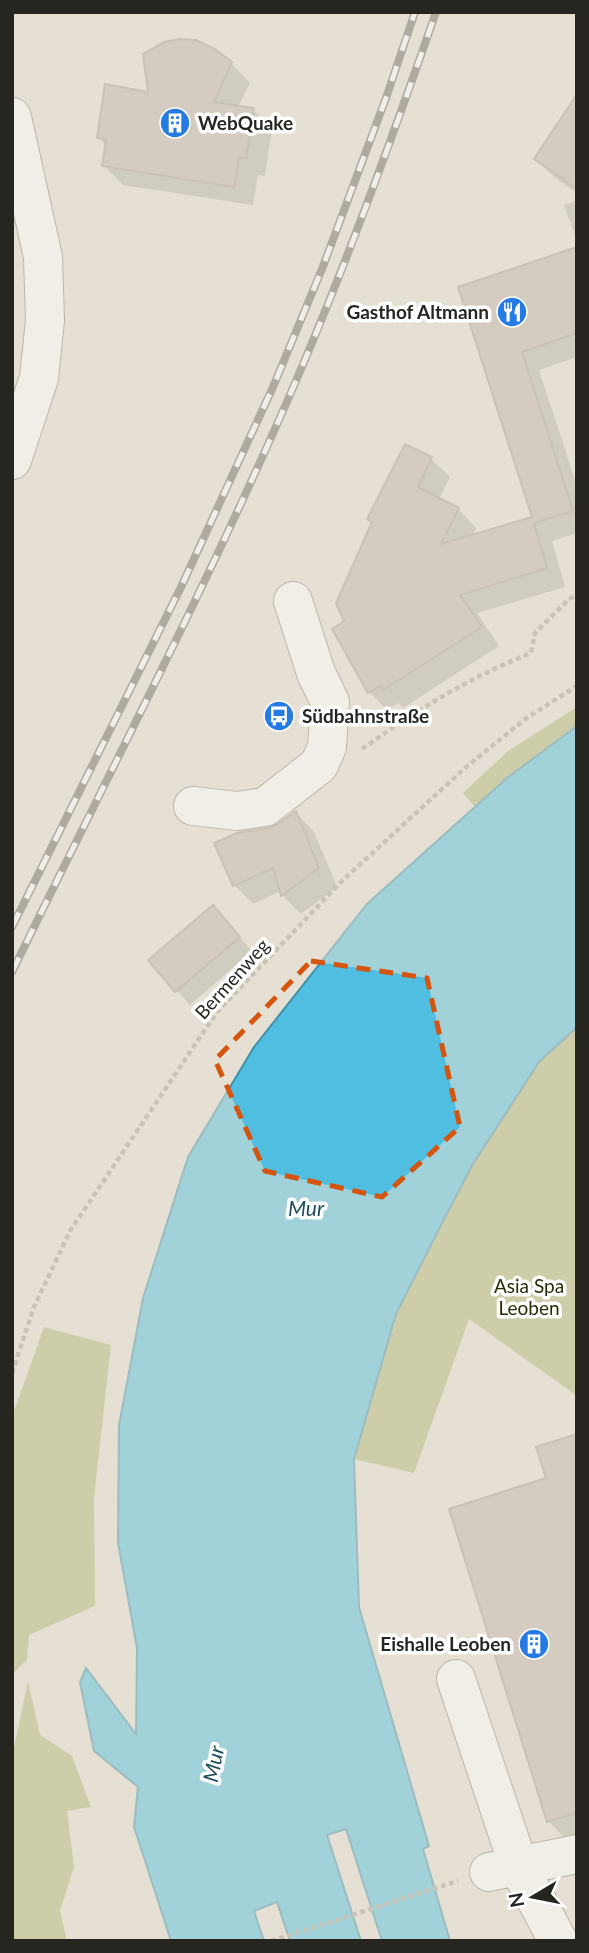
<svg xmlns="http://www.w3.org/2000/svg" width="589" height="1953" font-family="Lato,sans-serif">
<style>
.green{fill:#b2b675}
.water{fill:#4fbee0;stroke:#4390a6;stroke-width:2}
.shadow{fill:#0003}
.building{fill:#bfb2ab;stroke:#a89b94;stroke-width:2}
.lines{fill:none;stroke-linecap:round;stroke-linejoin:round}
.minor-casing{stroke:#878276;stroke-width:40}
.path{stroke:#a4a095;stroke-width:4.5;stroke-dasharray:5 3.5;stroke-linecap:butt}
.minor{stroke:#fff;stroke-width:38}
.rail-casing{stroke:#6c6961;stroke-width:8}
.rail{stroke:#fff;stroke-width:5;stroke-dasharray:16;stroke-linecap:butt}
.marked{fill:none;stroke:#d5540e;stroke-width:5;stroke-dasharray:14 9;stroke-linejoin:round}
.labels{text-anchor:middle;stroke-width:7;stroke-linejoin:round;paint-order:stroke}
.poi-label{font-size:19px;font-weight:bold;fill:#272520;stroke:#fff;text-anchor:start}
.street-label{font-size:19px;fill:#272520;stroke:#fff}
.park-label{font-size:19px;fill:#2a2c05;stroke:#fff}
.water-label{font-size:21px;font-style:italic;fill:#1e4e5c;stroke:#fff}
</style>
<rect width="100%" height="100%" fill="#e5e0d3"/>
<g class="green">
<polygon points="577,707 577,726 507,778 475,807 463,793 508,751"/>
<polygon points="577,1027 577,1396 469,1319 414,1473 354,1459 396,1314 444,1219 473,1164 539,1062"/>
<polygon points="44,1327 111,1345 94,1498 95,1606 29,1635 27,1660 12,1674 12,1417"/>
<polygon points="28,1681 40,1735 72,1756 91,1807 67,1811 74,1867 60,1911 67,1941 12,1941 12,1757"/>
</g>
<polygon class="water" points="577,726 577,1027 539,1062 473,1164 444,1219 396,1314 354,1459 359,1607 429,1846 423,1849 450,1941 382,1941 346,1829 327,1835 361,1941 290,1941 277,1902 254,1911 264,1941 171,1941 134,1827 138,1787 94,1751 80,1682 86,1668 136,1734 137,1648 118,1543 119,1425 143,1298 188,1157 254,1047 367,904 507,778"/>
<g class="shadow">
<polygon points="231,63 250,83 238,107 253,110 272,129 265,176 258,175 253,205 123,185 104,166 107,146 99,138 150,94"/>
<polygon points="577,97 577,193 554,177 536,159"/>
<polygon points="577,201 577,241 564,205"/>
<polygon points="558,280 577,334 577,357 539,370 577,486 577,533 552,541 565,587 477,613 499,646 403,708 399,703 387,710 369,692 347,622 405,446 431,459 450,477 439,499 458,509 476,528 472,537 534,518 460,288"/>
<polygon points="296,813 314,832 337,887 301,914 282,895 281,891 253,904 234,885 269,830"/>
<polygon points="213,907 252,951 190,1005 151,961"/>
<polygon points="577,1436 577,1842 571,1844 548,1821 549,1479"/>
</g>
<g class="building">
<polygon points="179,39 196,40 215,49 232,62 214,102 254,108 246,158 239,157 234,187 102,166 106,140 97,138 105,84 148,92 143,54 164,42"/>
<polygon points="577,94 577,189 534,159"/>
<polygon points="577,247 577,333 522,352 573,511 534,523 547,568 460,595 482,627 383,690 380,686 368,693 332,629 344,621 336,603 372,522 367,519 405,444 432,457 418,487 459,508 441,544 532,517 458,287"/>
<polygon points="296,811 319,868 281,896 273,868 233,886 214,843 237,833 269,828 278,824"/>
<polygon points="213,905 240,937 175,992 148,960"/>
<polygon points="577,1434 577,1813 547,1822 449,1509 546,1478 536,1447"/>
</g>
<g class="lines">
<g class="minor-casing">
<g id="minor">
<polyline points="12,117 43,257 45,320 39,378 12,460"/>
<polyline points="193,806 237,811 265,807 319,765 327,747 330,702 316,673 293,601"/>
<polyline points="456,1679 519,1867 558,1941"/>
<polyline points="489,1872 577,1854"/>
</g>
</g>
<g class="path">
<path d="M362 749C417 710 468 678 531 653L535 633 569 599 577 595"/>
<polyline points="12,1373 34,1307 70,1231 217,1012 342,881 466,767 528,717 577,686"/>
<polyline points="271,1941 458,1881"/>
</g>
<use href="#minor" class="minor"/>
<g class="rail-casing">
<g id="rail">
<polyline points="12,927 182,585 273,387 322,269 386,98 415,12"/>
<path d="M12 972C105 781 204 592 289 397 344 271 391 142 436 12"/>
</g>
</g>
<use href="#rail" class="rail"/>
</g>
<path d="M0 0H589V1953H0ZM311 961 427 978 460 1127 382 1197 265 1171 215 1060Z" fill="#e5e0d3" fill-opacity=".55" fill-rule="evenodd"/>
<path class="marked" d="M311 961 427 978 460 1127 382 1197 265 1171 215 1060Z"/>
<defs>
<g id="building-disc" transform="scale(1.575)"><circle r="9.5" fill="#267ae4" stroke="#fff"/><path d="M-4-6H4V6H1V3H-1V6H-4ZM-2.5-4.3h1.7v1.8h-1.7ZM.8-4.3h1.7v1.8H.8ZM-2.5-1h1.7V.8h-1.7ZM.8-1h1.7V.8H.8Z" fill="#fff"/></g>
<g id="restaurant-disc" transform="scale(1.575)"><circle r="9.5" fill="#267ae4" stroke="#fff"/><path d="M-5-6h1v4h1v-4h1v4h1v-4h1v5L-1.5 .5V6h-2V.5L-5-1ZM5-6V6H3V1.5H1.5Q1.5-4 5-6Z" fill="#fff"/></g>
<g id="bus-disc" transform="scale(1.575)"><circle r="9.5" fill="#267ae4" stroke="#fff"/><path d="M-5-6H5V4H4V6H2V4H-2V6H-4V4H-5ZM-3.5-4V0h7V-4ZM-3.5 1.2v1.5H-2V1.2ZM2 1.2v1.5H3.5V1.2Z" fill="#fff"/></g>
</defs>
<g fill-rule="evenodd">
<use href="#building-disc" x="175" y="123"/>
<use href="#restaurant-disc" x="512" y="312"/>
<use href="#bus-disc" x="279" y="716"/>
<use href="#building-disc" x="534" y="1644"/>
</g>
<g class="labels">
<g class="poi-label">
<text x="198" y="130">WebQuake</text>
<text x="489" y="319" text-anchor="end">Gasthof Altmann</text>
<text x="302" y="723">Südbahnstraße</text>
<text x="511" y="1651" text-anchor="end">Eishalle Leoben</text>
</g>
<g class="street-label">
<text transform="translate(232 979) rotate(-48)" y="7">Bermenweg</text>
</g>
<g class="park-label">
<text x="529" y="1293">Asia Spa<tspan x="529" dy="22">Leoben</tspan></text>
</g>
<g class="water-label">
<text x="306" y="1216">Mur</text>
<text transform="translate(214 1764) rotate(-79)" y="7">Mur</text>
</g>
</g>
<rect width="589" height="1953" fill="none" stroke="#272520" stroke-width="28"/>
<g transform="translate(533 1897) rotate(260)" stroke="#ffffff" stroke-width="5" paint-order="stroke">
<path d="M0-5L12 26L0 18L-12 26Z" fill="#272520"/>
<text y="-10" font-size="19" font-weight="bold" text-anchor="middle" fill="#272520">N</text>
</g>
</svg>
